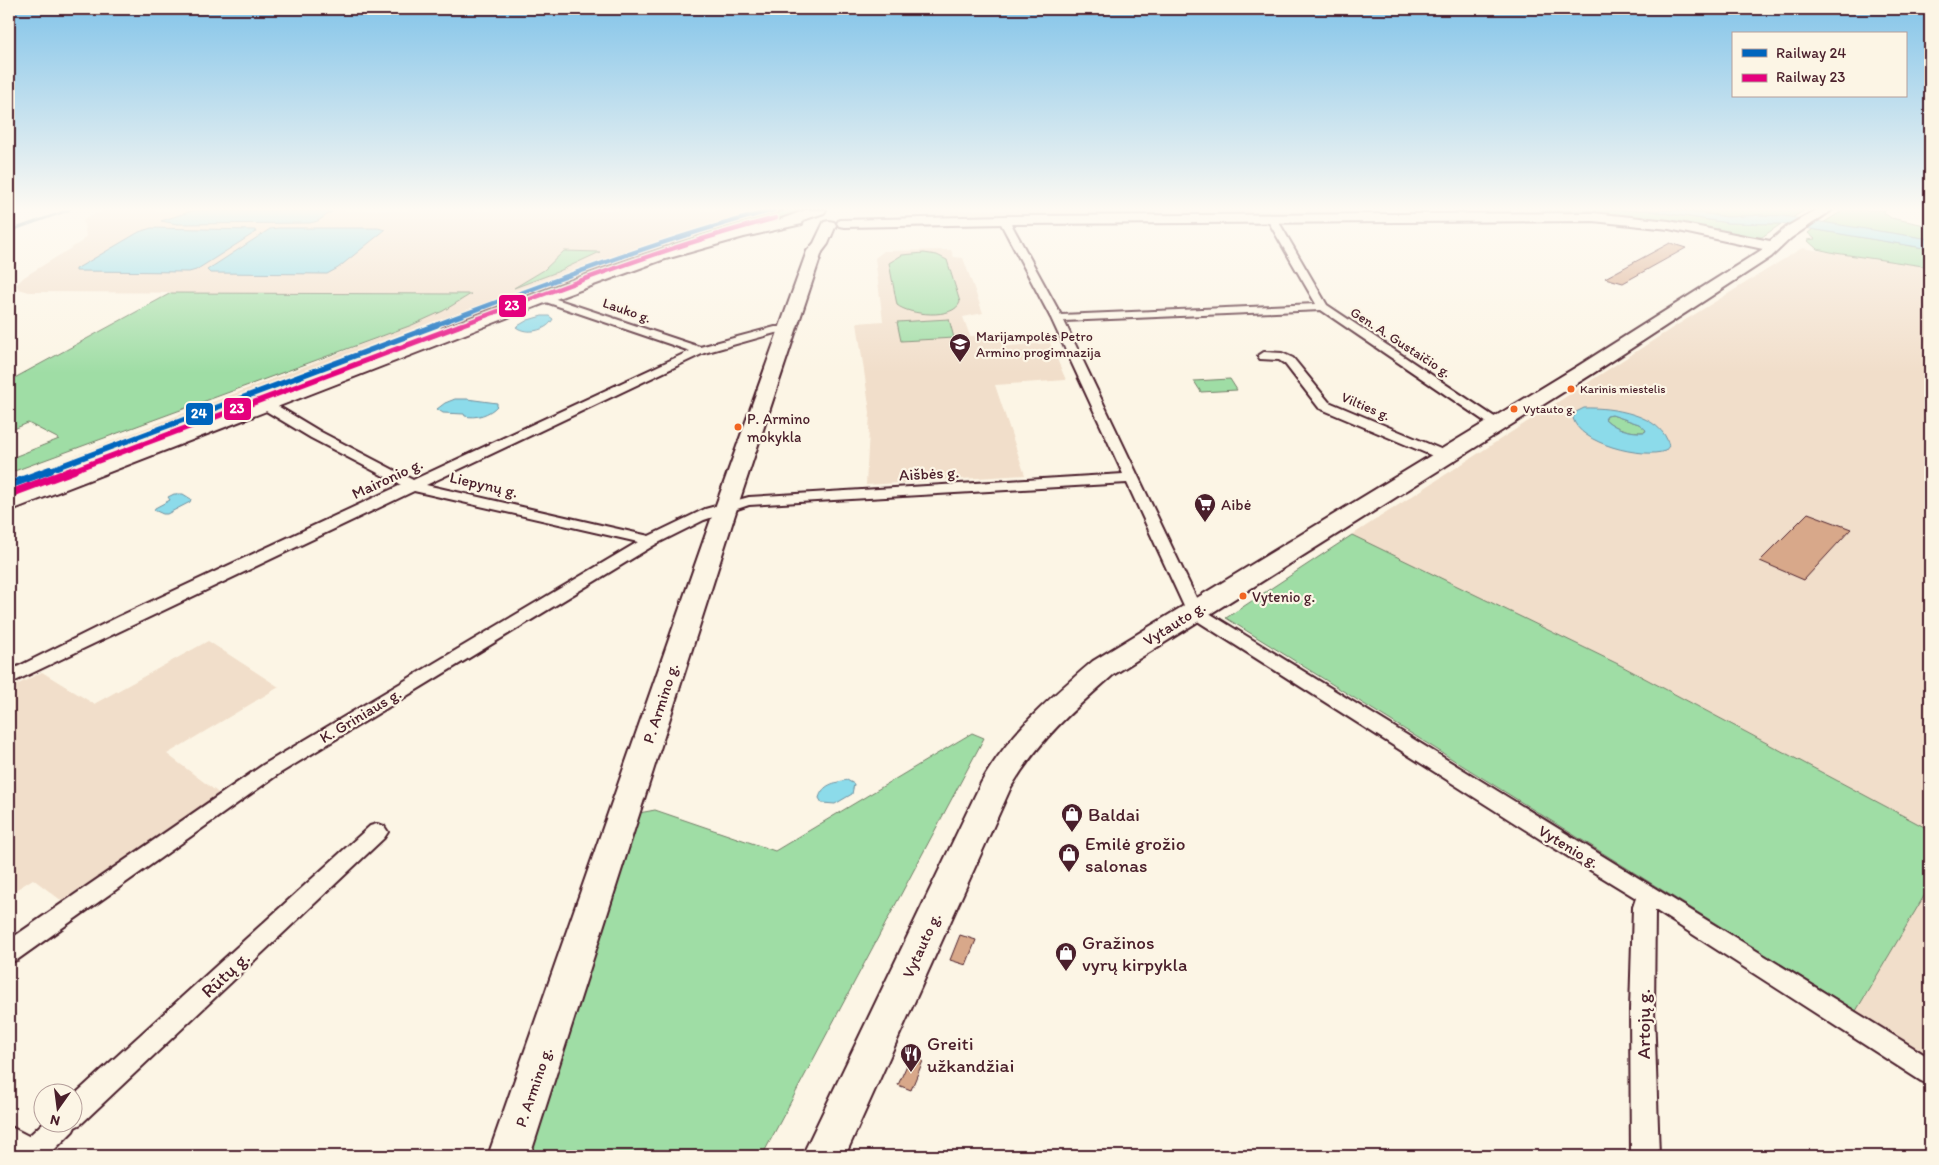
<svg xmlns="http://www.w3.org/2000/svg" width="1939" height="1165" font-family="Itim,sans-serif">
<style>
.built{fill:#f1deca;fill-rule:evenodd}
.green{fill:#9fdda5;stroke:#747e68}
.water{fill:#8cdbea;stroke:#72909e;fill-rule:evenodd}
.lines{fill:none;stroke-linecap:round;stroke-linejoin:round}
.stream{stroke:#72909e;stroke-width:2.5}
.building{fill:#d8a88a;stroke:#4a1f2b}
.minor-casing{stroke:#4a1f2b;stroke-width:4}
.tertiary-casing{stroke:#4a1f2b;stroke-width:4}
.primary-casing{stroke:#4a1f2b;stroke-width:4}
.minor{fill:#fcf5e5;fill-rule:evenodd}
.tertiary{fill:#fcf5e5;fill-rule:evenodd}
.primary{fill:#fcf5e5;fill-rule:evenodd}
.rail-far2{stroke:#4a1f2b;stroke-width:2.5}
.rail-far1{stroke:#4a1f2b;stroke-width:3}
.rail{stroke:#4a1f2b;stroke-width:4}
.rail-1-far2-casing{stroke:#fcf5e5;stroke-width:7}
.rail-1-far1-casing{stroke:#fcf5e5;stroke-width:9}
.rail-1-casing{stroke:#fcf5e5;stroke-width:11}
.rail-2-far2-casing{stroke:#fcf5e5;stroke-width:7}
.rail-2-far1-casing{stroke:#fcf5e5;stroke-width:9}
.rail-2-casing{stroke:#fcf5e5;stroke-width:11}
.rail-1-far2{stroke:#0065bd;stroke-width:4.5}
.rail-1-far1{stroke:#0065bd;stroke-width:5.5}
.rail-1{stroke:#0065bd;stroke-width:8}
.rail-2-far2{stroke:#e5007d;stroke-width:4.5}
.rail-2-far1{stroke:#e5007d;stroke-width:5.5}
.rail-2{stroke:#e5007d;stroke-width:8}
.bus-dot{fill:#f26522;stroke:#fcf5e5;stroke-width:2}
.labels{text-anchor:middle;stroke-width:4.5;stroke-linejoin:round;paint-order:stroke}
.far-bus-label{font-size:12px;fill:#4a1f2b;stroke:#fcf5e5;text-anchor:start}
.far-street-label{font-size:14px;fill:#4a1f2b;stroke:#fcf5e5}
.far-poi-label{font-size:14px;fill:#4a1f2b;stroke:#fcf5e5;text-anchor:start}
.bus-label{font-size:15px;fill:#4a1f2b;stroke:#fcf5e5;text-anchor:start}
.street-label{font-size:16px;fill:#4a1f2b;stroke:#fcf5e5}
.poi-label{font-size:16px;fill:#4a1f2b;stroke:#fcf5e5;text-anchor:start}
.near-poi-label{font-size:19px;fill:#4a1f2b;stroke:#fcf5e5;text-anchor:start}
.near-street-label{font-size:19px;fill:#4a1f2b;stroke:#fcf5e5}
.line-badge{stroke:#fcf5e5;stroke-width:2}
.badge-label{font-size:14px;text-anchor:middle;font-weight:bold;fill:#fff}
</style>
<rect width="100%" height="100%" fill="#fcf5e5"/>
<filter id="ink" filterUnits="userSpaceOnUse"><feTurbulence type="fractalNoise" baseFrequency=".02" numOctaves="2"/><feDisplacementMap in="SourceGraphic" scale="10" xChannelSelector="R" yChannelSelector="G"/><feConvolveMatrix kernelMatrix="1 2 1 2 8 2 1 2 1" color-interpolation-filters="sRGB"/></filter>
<g filter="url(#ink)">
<g class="built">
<path d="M105 210H788L713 230 556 285 9 494V481L412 325 443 311 470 294 29 292 19 289 16 285 24 277 81 242 86 236 83 219ZM564 251 599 252 557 272 518 286 544 270Z"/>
<polygon points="852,210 1361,210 1368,217 938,217 937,215 860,213"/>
<polygon points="1802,248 1930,267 1930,830 1618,664 1352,535 1674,327"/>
<polygon points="951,250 954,257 963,258 983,313 963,317 970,336 1004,334 1008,346 1050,343 1066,380 995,385 1025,475 866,485 870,412 857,323 883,321 875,258 884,251"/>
<polygon points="208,641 279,687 167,754 221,795 62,901 33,879 9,894 9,689 42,672 94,704"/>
<polygon points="1930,886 1930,1072 1859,1028 1856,1011"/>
</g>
<g class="green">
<polygon points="788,210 811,210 796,213 782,220 653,253 496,309 9,495 556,285 713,230"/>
<polygon points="1541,210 1645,210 1728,223 1781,224 1762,237 1757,237 1654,221 1546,215"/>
<polygon points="1678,210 1805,210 1792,218 1760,215 1728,217"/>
<polygon points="1844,210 1885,210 1884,213 1891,218 1930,226 1930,239 1823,223"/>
<polygon points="1813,229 1930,249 1930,267 1835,253 1817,249 1807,240 1815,239 1808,233"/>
<polygon points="564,251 600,252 557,272 514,288 544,270"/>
<path d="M924 253 937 255 947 260 960 302C954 320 909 315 897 305L889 263 902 255Z"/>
<polygon points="171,293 471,294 443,311 412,325 9,473 9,459 59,439 28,423 9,431 9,381"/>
<polygon points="949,319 954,338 901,341 897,322"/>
<polygon points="1230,379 1237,390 1201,392 1194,381"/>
<path d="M1612 415 1639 424 1646 429 1645 432C1631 433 1615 429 1605 419L1607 416Z"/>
<polygon points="1352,535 1618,664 1930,830 1930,886 1856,1011 1226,618"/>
<polygon points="972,733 984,738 762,1156 529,1156 639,813 655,810 775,851"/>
</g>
<g class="water">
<polygon points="195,210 334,210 318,221 310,223 177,224 161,221"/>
<polygon points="1645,210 1678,210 1728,217 1760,215 1783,216 1930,239 1930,249 1781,224 1728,223"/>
<polygon points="151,228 255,230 256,232 196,270 189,272 76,271 76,269 139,232"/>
<polygon points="279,228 378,228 385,230 338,268 327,274 210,273 207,270 270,229"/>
<path d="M542 316H549L553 319C547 331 526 335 516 327L528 320Z"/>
<path d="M455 399H467L497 403V406C490 414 476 419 465 416L464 414 443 413 437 409 445 403Z"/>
<path d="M1584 408C1610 407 1663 414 1669 446L1665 451C1643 459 1579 444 1573 418L1576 412ZM1612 415 1639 424 1646 430 1645 432C1631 433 1615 429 1605 419L1607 416Z"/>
<polygon points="174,494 183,494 191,499 190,502 167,514 163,514 154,510 155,508 170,500 168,497"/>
<path d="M847 780 854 784 852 794 835 804 822 803 819 798C823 784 834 783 847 780Z"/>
</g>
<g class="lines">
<polyline class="stream" points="9,231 69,210"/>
</g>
<g class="building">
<polygon points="1670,243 1686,248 1623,283 1605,278"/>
<polygon points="1808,513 1851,529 1804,580 1760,561"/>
<polygon points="960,935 976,940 966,965 950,960"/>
<polygon points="911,1056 923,1061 911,1090 898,1085"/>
</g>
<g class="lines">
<g class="minor-casing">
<g id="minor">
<polygon points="1272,216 1277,219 1327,305 1505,424 1498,428 1493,427 1321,310 1064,321 1201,608 1930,1058 1930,1085 1921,1081 1655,910 1654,1010 1659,1156 1631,1156 1630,1010 1633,907 1636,898 1551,846 1188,615 1127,483 749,505 704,520 656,544 277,775 17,960 9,963 9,940 263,765 638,542 414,491 9,684 9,671 120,616 401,485 311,438 261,408 260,405 261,402 271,402 321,432 413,480 690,351 540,300 539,298 540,296 544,295 700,347 775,327 788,327 794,330 792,332 775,333 704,353 426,485 649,536 705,509 749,497 1123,474 1051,318 999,220 1004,217 1009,220 1061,315 1316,304 1267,219"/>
<polygon points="1264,352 1282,353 1293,358 1329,402 1450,453 1452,456 1445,460 1440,459 1319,408 1285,364 1279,360 1260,359 1258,356"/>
<polygon points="377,824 384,826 388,832 384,838 81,1124 75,1127 73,1131 48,1156 16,1156 19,1145 44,1122 72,1122 72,1097 370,826"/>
</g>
</g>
<g class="tertiary-casing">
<polygon id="tertiary" points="9,1126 44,1144 49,1156 9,1156"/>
</g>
<g class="primary-casing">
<g id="primary">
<polygon points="806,210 826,210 824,213 803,220 802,224 744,237 662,260 550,301 9,511 9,496 538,295 652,254 736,230 773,222"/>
<path d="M1816 210H1832L1791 238 1771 257 1592 374 1113 675C1071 712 1040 739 1011 787L845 1156H802L981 783C1009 733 1050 698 1093 661L1578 366 1763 249 1669 229 1593 221 1004 224 844 227 839 226 837 223 839 220 1004 216 1593 213 1669 221 1770 241 1788 226Z"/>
<polygon points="829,221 834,222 836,225 828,244 822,252 738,505 530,1156 488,1156 716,505 807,251 814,243 824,222"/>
</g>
</g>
<use href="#minor" class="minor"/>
<use href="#tertiary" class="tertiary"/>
<use href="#primary" class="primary"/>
<path class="rail-far2" d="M443 326C555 284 667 240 783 210"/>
<polyline class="rail-far1" points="57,471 446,325"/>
<polyline class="rail" points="9,489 60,470"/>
<g class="rail-1-far2-casing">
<path id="rail-1-far2" d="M433 326C546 284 657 240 774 210"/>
</g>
<g class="rail-1-far1-casing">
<polyline id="rail-1-far1" points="47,471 437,325"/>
</g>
<g class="rail-1-casing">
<polyline id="rail-1" points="9,485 50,470"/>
</g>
<g class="rail-2-far2-casing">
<path id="rail-2-far2" d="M458 326C563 287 667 246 776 218"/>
</g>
<g class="rail-2-far1-casing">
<polyline id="rail-2-far1" points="71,471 461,325"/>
</g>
<g class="rail-2-casing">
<polyline id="rail-2" points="12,493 74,470"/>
</g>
<use href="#rail-1-far2" class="rail-1-far2"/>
<use href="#rail-1-far1" class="rail-1-far1"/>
<use href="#rail-1" class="rail-1"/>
<use href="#rail-2-far2" class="rail-2-far2"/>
<use href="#rail-2-far1" class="rail-2-far1"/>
<use href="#rail-2" class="rail-2"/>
</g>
</g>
<linearGradient id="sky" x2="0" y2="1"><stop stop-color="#83c4e9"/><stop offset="0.56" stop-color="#fefaf3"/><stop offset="1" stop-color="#fefaf3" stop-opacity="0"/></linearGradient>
<rect width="1939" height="373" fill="url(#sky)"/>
<defs>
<g id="school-pin" transform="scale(1.125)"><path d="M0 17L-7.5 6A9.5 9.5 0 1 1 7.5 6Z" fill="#4a1f2b" stroke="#fcf5e5"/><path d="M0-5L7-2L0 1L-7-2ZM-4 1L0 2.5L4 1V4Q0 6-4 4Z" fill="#fff"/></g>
<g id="supermarket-pin" transform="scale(1.125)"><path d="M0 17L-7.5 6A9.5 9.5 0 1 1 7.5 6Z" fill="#4a1f2b" stroke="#fcf5e5"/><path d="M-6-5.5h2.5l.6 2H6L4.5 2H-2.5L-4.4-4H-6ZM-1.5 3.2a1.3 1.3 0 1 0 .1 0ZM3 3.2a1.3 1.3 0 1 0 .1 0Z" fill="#fff"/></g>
<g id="shop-pin" transform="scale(1.125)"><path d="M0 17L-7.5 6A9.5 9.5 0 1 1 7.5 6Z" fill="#4a1f2b" stroke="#fcf5e5"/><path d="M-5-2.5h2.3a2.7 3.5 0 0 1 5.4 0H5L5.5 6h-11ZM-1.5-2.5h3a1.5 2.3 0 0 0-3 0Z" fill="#fff"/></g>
<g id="restaurant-pin" transform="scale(1.125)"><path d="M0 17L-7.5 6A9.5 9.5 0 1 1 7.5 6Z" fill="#4a1f2b" stroke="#fcf5e5"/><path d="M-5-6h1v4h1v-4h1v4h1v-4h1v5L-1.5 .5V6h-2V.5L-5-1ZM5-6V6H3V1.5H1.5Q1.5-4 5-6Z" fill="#fff"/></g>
</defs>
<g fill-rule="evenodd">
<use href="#school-pin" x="960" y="344"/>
<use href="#supermarket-pin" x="1205" y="504"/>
<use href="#shop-pin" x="1072" y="814"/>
<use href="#shop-pin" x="1069" y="854"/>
<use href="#shop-pin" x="1066" y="953"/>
<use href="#restaurant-pin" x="911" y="1054"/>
</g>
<g class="bus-dot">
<circle cx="1571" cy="389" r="4.5"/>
<circle cx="1514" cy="409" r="4.5"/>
<circle cx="738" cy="427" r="4.5"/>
<circle cx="1243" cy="596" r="4.5"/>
</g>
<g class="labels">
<g class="far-bus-label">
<text x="1580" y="393">Karinis miestelis</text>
<text x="1523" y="413">Vytauto g.</text>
</g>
<g class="far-street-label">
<text transform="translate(627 310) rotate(19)" y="5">Lauko g.</text>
<text transform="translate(1401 342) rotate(33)" y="5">Gen. A. Gustaičio g.</text>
<text transform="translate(1366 406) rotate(23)" y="5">Vilties g.</text>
</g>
<g class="far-poi-label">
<text x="976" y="341">Marijampolės Petro<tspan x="976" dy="16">Armino progimnazija</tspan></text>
</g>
<g class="bus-label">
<text x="747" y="424">P. Armino<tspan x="747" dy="18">mokykla</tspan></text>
<text x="1252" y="602">Vytenio g.</text>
</g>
<g class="street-label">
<text transform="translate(929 473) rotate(-3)" y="6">Aišbės g.</text>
<text transform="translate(387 478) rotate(-25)" y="6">Maironio g.</text>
<text transform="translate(484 484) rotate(13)" y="6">Liepynų g.</text>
<text transform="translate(1174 623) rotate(-32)" y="6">Vytauto g.</text>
<text transform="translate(660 703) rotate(-72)" y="6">P. Armino g.</text>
<text transform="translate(360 715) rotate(-31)" y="6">K. Griniaus g.</text>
<text transform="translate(1569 846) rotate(31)" y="6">Vytenio g.</text>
<text transform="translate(921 945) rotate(-65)" y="6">Vytauto g.</text>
<text transform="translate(533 1087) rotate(-71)" y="6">P. Armino g.</text>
</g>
<g class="poi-label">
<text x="1221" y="510">Aibė</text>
</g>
<g class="near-poi-label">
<text x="1088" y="821">Baldai</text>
<text x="1085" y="850">Emilė grožio<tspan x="1085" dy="22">salonas</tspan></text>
<text x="1082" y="949">Gražinos<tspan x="1082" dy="22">vyrų kirpykla</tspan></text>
<text x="927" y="1050">Greiti<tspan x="927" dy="22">užkandžiai</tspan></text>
</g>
<g class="near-street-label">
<text transform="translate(225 974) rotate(-43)" y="7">Rūtų g.</text>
<text transform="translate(1643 1024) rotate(-90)" y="7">Artojų g.</text>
</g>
</g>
<g class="line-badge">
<rect x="498" y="294" width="29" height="24" rx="5" fill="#e5007d"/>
<rect x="223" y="397" width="29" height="24" rx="5" fill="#e5007d"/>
<rect x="185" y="402" width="29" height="24" rx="5" fill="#0065bd"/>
</g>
<g class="badge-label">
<text x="512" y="310">23</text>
<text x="237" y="413">23</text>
<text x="199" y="418">24</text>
</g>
<rect width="1939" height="1165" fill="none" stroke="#fcf5e5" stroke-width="30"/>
<rect x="15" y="15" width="1909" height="1135" fill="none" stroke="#4a1f2b" stroke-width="2" filter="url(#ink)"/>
<rect x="1732" y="32" width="175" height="65" fill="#fcf5e5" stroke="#b59f9b"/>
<rect x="1742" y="49" width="25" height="8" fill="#0065bd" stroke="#b59f9b"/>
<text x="1776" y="58" font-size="15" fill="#4a1f2b">Railway 24</text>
<rect x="1742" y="74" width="25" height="8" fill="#e5007d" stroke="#b59f9b"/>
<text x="1776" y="82" font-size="15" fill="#4a1f2b">Railway 23</text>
<g transform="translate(58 1108) rotate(194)"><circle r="24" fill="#fcf5e5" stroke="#b59f9b"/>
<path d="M0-4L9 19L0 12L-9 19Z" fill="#4a1f2b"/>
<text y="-8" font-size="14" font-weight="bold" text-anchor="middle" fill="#4a1f2b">N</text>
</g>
</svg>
